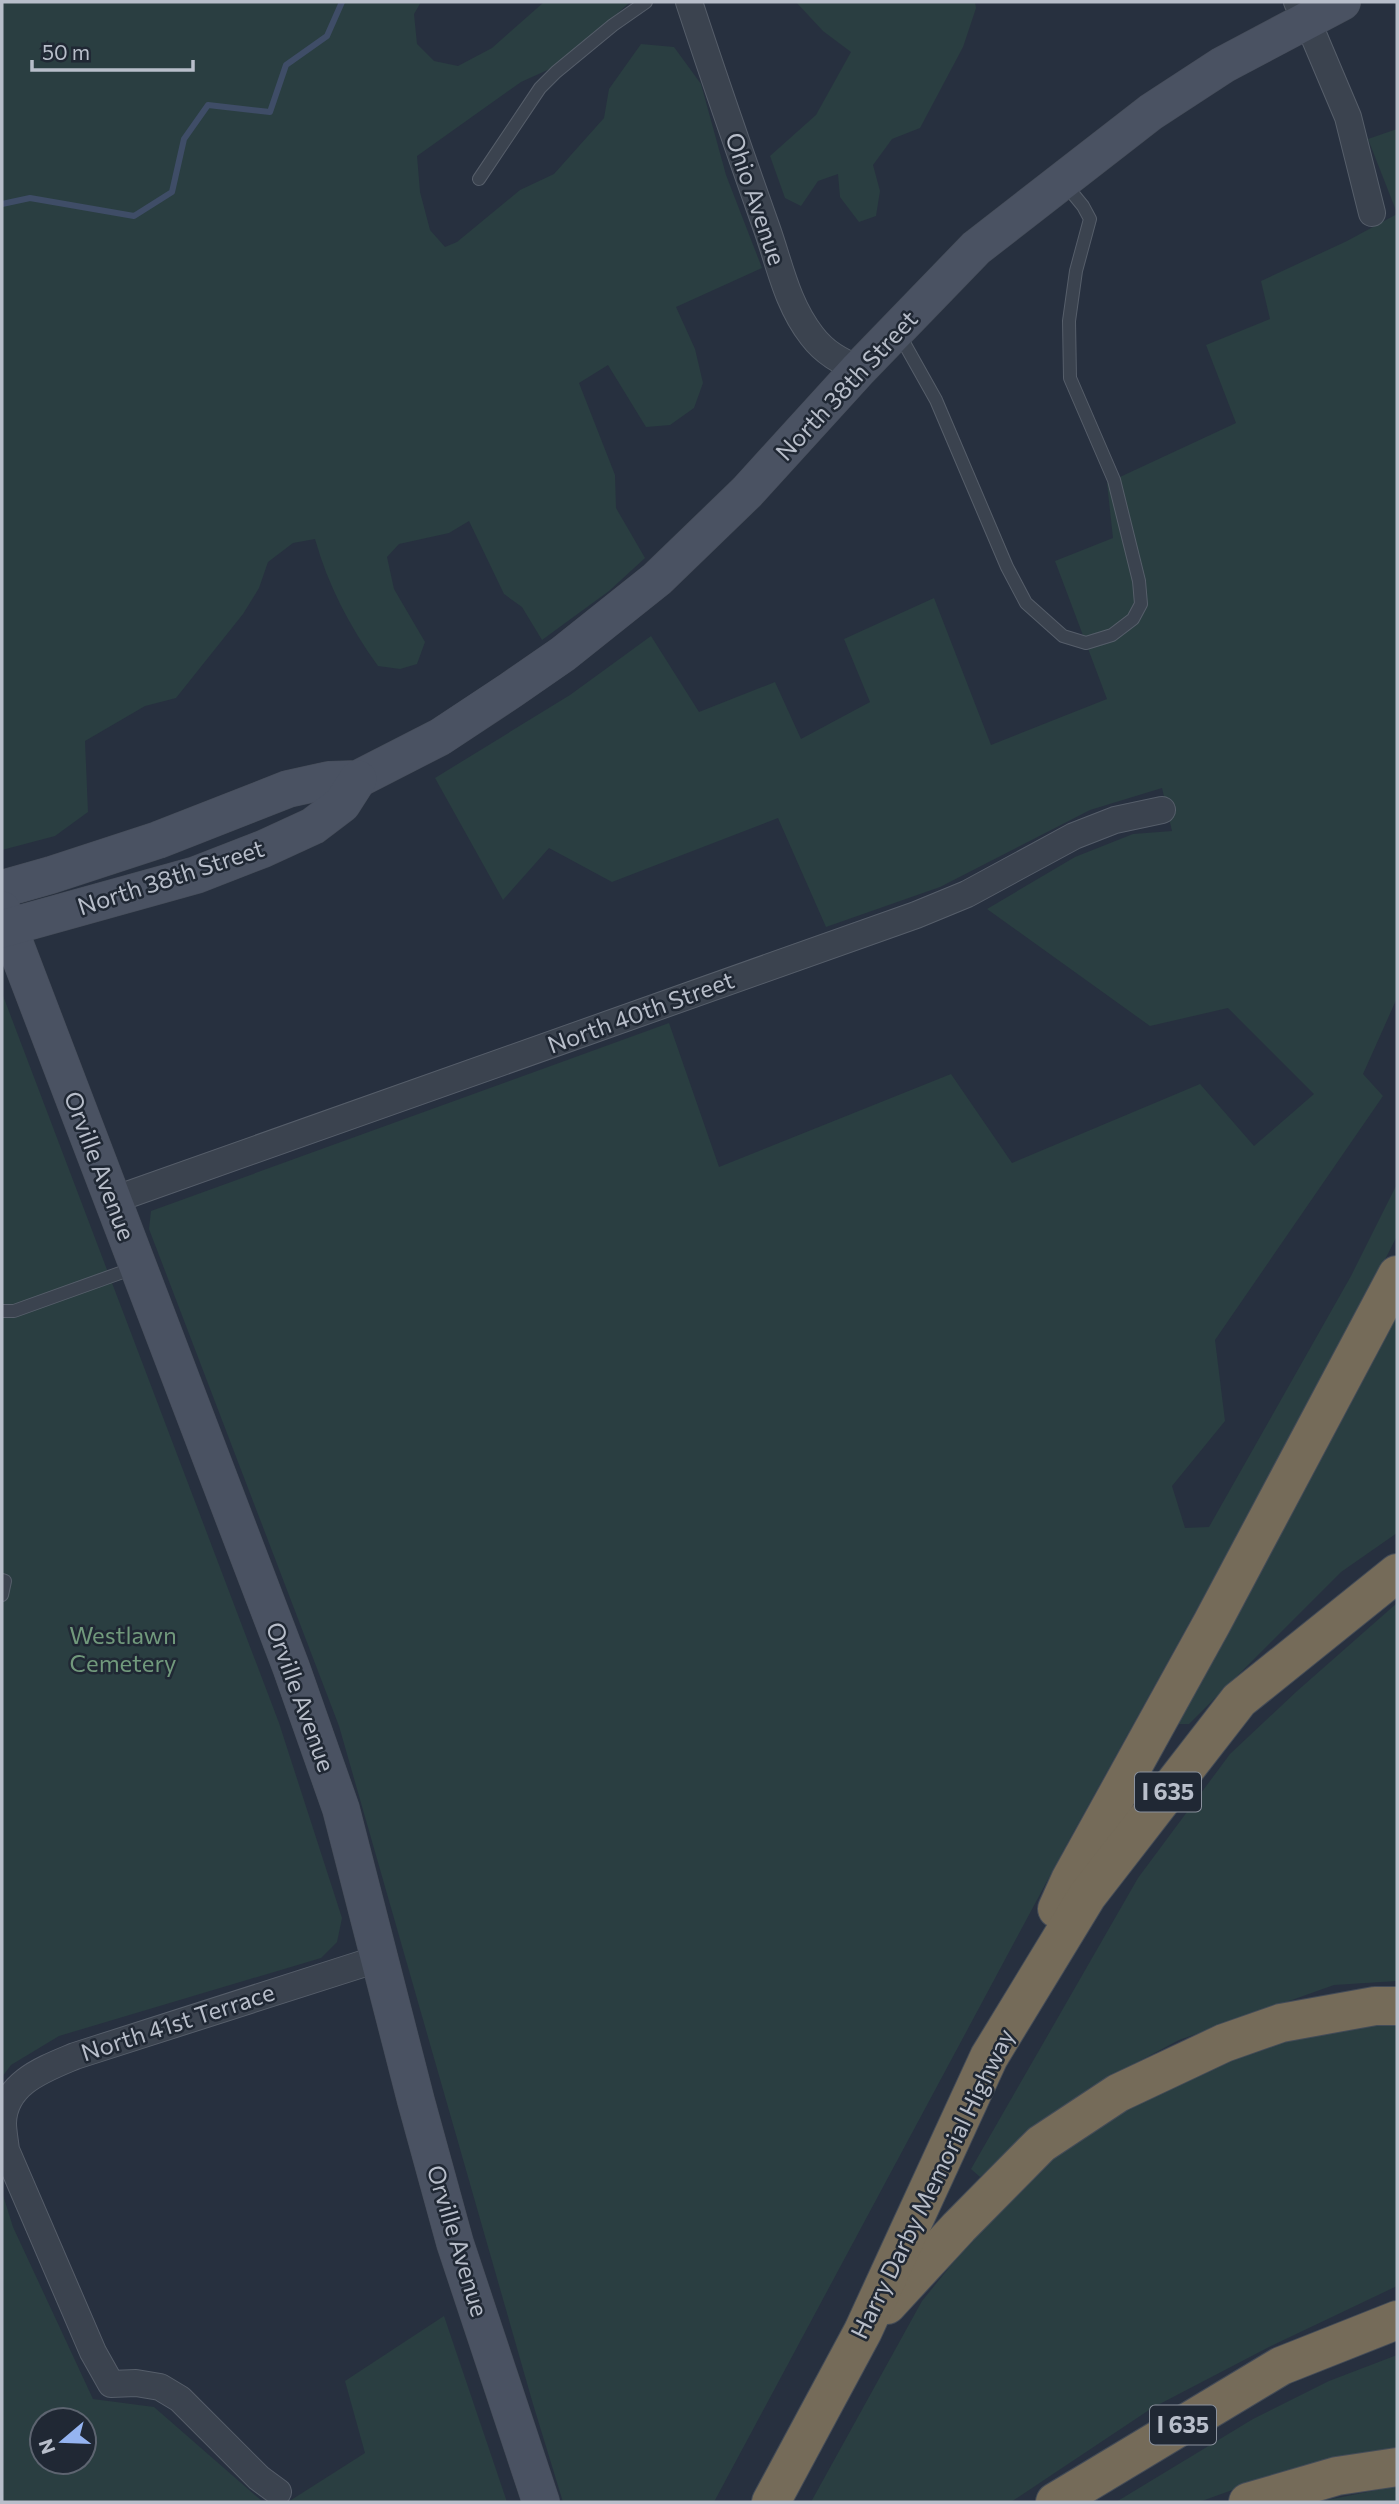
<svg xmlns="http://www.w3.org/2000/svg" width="1399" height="2504" font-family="Commissioner,sans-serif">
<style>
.green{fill:#2a3e41;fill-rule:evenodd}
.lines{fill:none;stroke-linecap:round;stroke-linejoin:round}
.stream{stroke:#3f4d67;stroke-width:6}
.lane-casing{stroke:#565e6a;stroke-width:14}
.street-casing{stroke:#565e6a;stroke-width:28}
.secondary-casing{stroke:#454c58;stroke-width:38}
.highway-casing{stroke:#434b57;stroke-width:40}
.lane{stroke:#3b434f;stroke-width:12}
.street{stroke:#3b434f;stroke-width:26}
.secondary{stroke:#4a5262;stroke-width:37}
.highway{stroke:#756b59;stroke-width:38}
.labels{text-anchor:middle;stroke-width:5;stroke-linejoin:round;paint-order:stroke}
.shield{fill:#202834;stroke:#8a919d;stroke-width:2}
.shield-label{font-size:23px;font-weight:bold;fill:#b8beca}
.street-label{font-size:24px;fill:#b8beca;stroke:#202834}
.park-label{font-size:24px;fill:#71997c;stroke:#202834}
</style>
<rect width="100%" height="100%" fill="#27303f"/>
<g class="green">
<path d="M2 2H421L414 14 417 44 434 61 458 66 492 48 544 2H630L563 63 521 82 417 156 420 192 430 230 445 247 457 242 520 190 554 174 604 118 609 89 641 44 674 47 701 84 726 175 762 268 676 307 695 349 703 383 694 408 670 425 646 427 608 365 579 383 615 475 616 508 645 558 609 591 542 640 522 607 504 594 469 521 449 533 399 544 387 557 394 589 425 642 417 664 400 669 378 666C349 626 328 585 315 539L293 543 268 562 259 588 243 614 176 698 145 706 85 741 88 812 55 836 2 850Z"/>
<polygon points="796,2 975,2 976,8 963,47 920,128 892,139 873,165 880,191 876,216 859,222 840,197 838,174 818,181 801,206 785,198 770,156 816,115 851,52 823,31"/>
<polygon points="1397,129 1397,213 1368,139"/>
<polygon points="1397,214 1397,998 1363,1074 1383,1096 1215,1340 1225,1421 1172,1486 1185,1528 1209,1527 1351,1276 1397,1184 1397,1236 1323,1381 1067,1844 714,2502 563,2502 533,2404 339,1726 149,1229 151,1211 669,1023 719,1167 951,1074 1012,1163 1200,1084 1254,1146 1314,1094 1228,1008 1150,1026 987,909 1075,857 1133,834 1172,831 1162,788 1090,810 940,887 826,927 778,818 612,882 549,848 503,900 435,778 570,695 651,636 699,712 775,682 801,739 870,702 844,639 934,598 991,745 1107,699 1055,561 1113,538 1107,483 1236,423 1206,345 1270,319 1261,281 1347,241"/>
<polygon points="2,993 279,1723 342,1918 337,1942 321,1958 59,2036 11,2065 2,2077"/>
<polygon points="1397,1300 1397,1533 1341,1572 1189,1724 1178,1724"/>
<polygon points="1397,1603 1397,1981 1334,1985 1179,2040 1089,2088 980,2177 971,2169 1138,1878 1230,1754 1296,1692"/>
<polygon points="1397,2020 1397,2286 1269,2347 1152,2408 1011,2502 811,2502 922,2301 1003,2201 1051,2153 1223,2053"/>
<path d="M2 2192 13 2227 93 2399 154 2407 263 2502H2ZM42 2420H84V2462H42Z"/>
<polygon points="444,2316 507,2502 288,2502 365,2453 345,2381"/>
<polygon points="1397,2355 1397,2448 1285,2471 1199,2502 1116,2502 1253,2419 1329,2381"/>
<polygon points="1397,2486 1397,2502 1317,2502"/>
</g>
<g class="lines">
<polyline class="stream" points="2,204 30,198 134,216 172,192 184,139 208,105 270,112 286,65 327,36 342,2"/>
<g class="lane-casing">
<g id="lane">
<polyline points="479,179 540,88 556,72 613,25 646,2"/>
<polyline points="899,334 936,400 1007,567 1026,603 1063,636 1086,643 1112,635 1133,619 1141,604 1139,581 1114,480 1070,378 1069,321 1076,271 1090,219 1083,206 1065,184"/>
<polyline points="2,1311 14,1311 134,1268"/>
<polyline points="2,1580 5,1581 2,1595"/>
</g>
</g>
<g class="street-casing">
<g id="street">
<path d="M689 2C714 78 740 153 767 229 780 266 787 304 812 336 825 353 840 361 859 369"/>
<polyline points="1297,2 1307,20 1348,117 1372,213"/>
<polyline points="113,1200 916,915 967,894 1074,836 1115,820 1162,810"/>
<path d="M278 2492 259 2478 180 2399 160 2387 136 2383 111 2384 93 2352 6 2150C5 2141 3 2131 3 2123 4 2083 44 2069 75 2056L381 1958"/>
</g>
</g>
<g class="secondary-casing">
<g id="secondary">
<polyline points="2,889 51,875 158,840 288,789 329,780 358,779 440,737 511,690 563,654 657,579 747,492 859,369 976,248 1151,112 1223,65 1342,2"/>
<polyline points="2,910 291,1667 341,1809 416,2101 455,2243 541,2502"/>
<polyline points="2,929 196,875 263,849 313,826 342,804 358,779"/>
</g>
</g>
<g class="highway-casing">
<g id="highway">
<polyline points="1057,1909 1070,1880 1212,1623 1397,1275"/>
<polyline points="887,2305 959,2227 1041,2144 1118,2093 1224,2043 1281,2023 1375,2006 1397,2006"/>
<polyline points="771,2502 863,2331 989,2057 1087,1896 1239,1700 1397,1573"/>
<polyline points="1055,2502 1281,2366 1397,2320"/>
<polyline points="1248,2502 1337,2476 1397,2467"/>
</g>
</g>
<use href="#lane" class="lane"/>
<use href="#street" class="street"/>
<use href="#secondary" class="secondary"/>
<use href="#highway" class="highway"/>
</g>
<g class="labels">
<g class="shield">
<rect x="1135" y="1772.5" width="66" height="39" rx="5"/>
<rect x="1150" y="2405.5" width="66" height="39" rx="5"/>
</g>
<g class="shield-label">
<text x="1168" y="1800">I 635</text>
<text x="1183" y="2433">I 635</text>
</g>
<g class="street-label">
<text transform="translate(755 199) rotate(71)" y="8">Ohio Avenue</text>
<text transform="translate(847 386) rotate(-47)" y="8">North 38th Street</text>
<text transform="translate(171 878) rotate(-18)" y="8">North 38th Street</text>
<text transform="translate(641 1013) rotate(-20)" y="8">North 40th Street</text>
<text transform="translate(99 1166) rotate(69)" y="8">Orville Avenue</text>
<text transform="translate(300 1697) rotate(70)" y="8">Orville Avenue</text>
<text transform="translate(178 2023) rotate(-18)" y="8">North 41st Terrace</text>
<text transform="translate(933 2184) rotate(-64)" y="8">Harry Darby Memorial Highway</text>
<text transform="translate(457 2241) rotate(73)" y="8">Orville Avenue</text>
</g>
<g class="park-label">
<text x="123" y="1644">Westlawn<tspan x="123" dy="28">Cemetery</tspan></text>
</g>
</g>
<rect width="1399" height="2504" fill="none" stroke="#b8beca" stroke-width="7"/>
<g transform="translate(63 2441) rotate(251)"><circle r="33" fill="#202834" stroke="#5d6470" stroke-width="2"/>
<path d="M0-5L12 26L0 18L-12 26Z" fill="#95b4f1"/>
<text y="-10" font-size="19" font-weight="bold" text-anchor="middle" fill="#b8beca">N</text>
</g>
<path d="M32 60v10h161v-10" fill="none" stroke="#b8beca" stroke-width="3.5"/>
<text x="42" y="60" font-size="21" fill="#b8beca" stroke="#202834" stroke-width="5" paint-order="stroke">50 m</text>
</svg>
